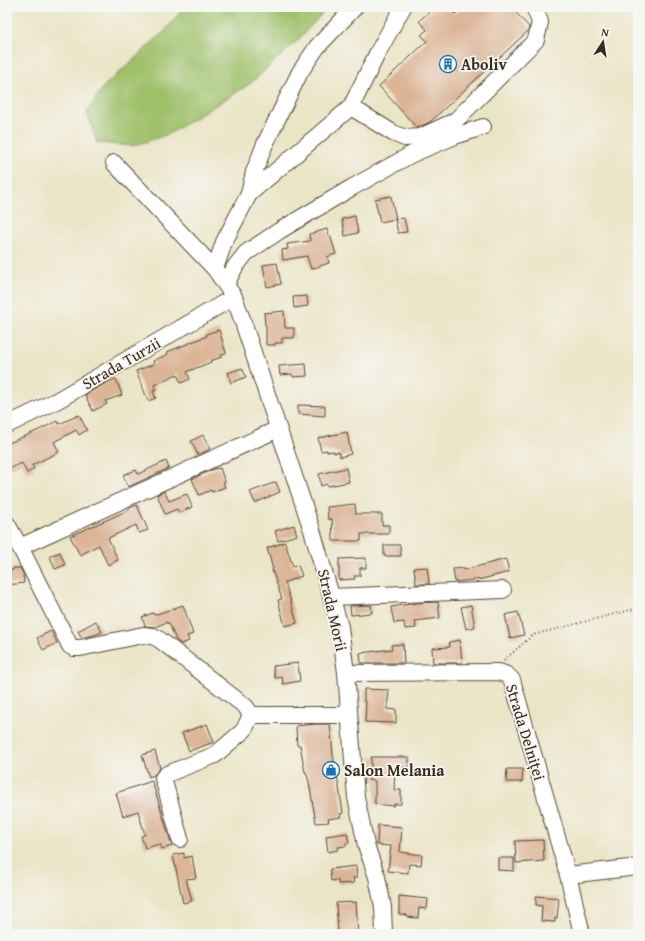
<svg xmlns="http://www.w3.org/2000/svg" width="645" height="941" font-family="'Gentium Book Plus',serif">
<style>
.green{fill:#9ec069;stroke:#6c7544}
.building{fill:#dcb496}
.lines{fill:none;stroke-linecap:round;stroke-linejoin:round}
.minor-casing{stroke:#554637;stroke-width:18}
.path{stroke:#554637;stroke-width:2;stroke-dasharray:1 3;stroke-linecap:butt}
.minor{stroke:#fff;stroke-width:16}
.labels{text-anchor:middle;stroke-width:3.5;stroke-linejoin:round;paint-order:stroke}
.poi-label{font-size:16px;font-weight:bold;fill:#3b2a1e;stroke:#f6f6f2;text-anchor:start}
.street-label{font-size:16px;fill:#3b2a1e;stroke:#f6f6f2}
</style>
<rect width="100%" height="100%" fill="#f6f6f2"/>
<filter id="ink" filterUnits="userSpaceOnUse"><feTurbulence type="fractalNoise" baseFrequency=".025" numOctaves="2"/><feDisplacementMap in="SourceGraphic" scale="8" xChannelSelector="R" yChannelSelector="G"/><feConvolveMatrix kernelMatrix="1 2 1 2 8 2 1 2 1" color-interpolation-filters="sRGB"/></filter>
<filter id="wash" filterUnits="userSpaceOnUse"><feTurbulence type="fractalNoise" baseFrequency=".012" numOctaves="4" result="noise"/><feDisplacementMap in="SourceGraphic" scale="16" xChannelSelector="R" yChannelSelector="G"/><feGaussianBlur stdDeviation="0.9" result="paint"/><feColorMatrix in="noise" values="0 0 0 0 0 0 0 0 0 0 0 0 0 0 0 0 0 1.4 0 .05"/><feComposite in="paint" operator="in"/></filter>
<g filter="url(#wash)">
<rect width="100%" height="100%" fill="#ebe5c7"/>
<polygon class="green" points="184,7 328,7 299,39 250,84 169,134 133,146 97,143 87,112 102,88 165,31"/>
<g id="blocks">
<g class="building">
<polygon points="434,7 449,7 455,14 463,7 511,7 529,27 528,31 430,122 417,128 379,86 427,41 421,35 427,30 419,21"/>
<polygon points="391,196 396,219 380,222 375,199"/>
<polygon points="355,216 358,233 345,236 342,219"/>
<polygon points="404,218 407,232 398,233 395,219"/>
<polygon points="327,229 329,236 330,235 336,254 327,257 329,263 311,269 307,256 283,260 282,250 288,249 287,244 310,241 309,234"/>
<polygon points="277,263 281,284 267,287 263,265"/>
<polygon points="307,296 308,306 294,308 293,297"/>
<polygon points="284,311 285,328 294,328 294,338 282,338 282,343 275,343 275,345 266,345 266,325 265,325 264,313"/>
<polygon points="219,330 226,353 221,355 222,357 210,361 211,362 189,371 187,372 190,379 181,383 177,374 154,385 156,390 153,391 156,398 148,401 136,371 154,364 153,361 168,354 167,352 207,336 206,334"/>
<polygon points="306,364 307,376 293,377 292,374 280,375 279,366"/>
<polygon points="242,368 246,377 231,383 228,373"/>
<polygon points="116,379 122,395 105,401 107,404 93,411 85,395 108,382"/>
<polygon points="298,405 325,406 325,416 298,414"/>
<polygon points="79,415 87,430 79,435 76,430 54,442 59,452 32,465 34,469 27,473 22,463 7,470 7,444 41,429 57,421 59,424"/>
<polygon points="347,432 351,454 340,457 339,452 334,453 334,451 327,452 327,450 321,451 318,438"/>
<polygon points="203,435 210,449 198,455 191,441"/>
<polygon points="166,461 169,468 128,487 123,475 136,470 138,474"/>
<polygon points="216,468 217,469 220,468 225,482 223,483 225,487 212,492 211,490 199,495 192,479"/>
<polygon points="346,468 349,482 328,486 327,484 321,486 319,474"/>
<polygon points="276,482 280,492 255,503 250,492"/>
<polygon points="164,491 169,501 187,494 192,507 179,513 177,509 165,514 157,495"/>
<polygon points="355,504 356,514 382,514 382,525 389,525 389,534 361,534 361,541 333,541 332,519 328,519 327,507"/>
<polygon points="137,505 148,530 139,533 136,525 108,538 118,560 108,565 99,545 80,555 70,536 129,510 129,508"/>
<polygon points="294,525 297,535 278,541 275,531"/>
<polygon points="285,542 293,567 298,565 302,576 285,582 297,623 285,626 278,600 282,599 272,570 273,569 267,548"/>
<polygon points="384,545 400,545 401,556 384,556"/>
<polygon points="60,552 65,565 55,569 50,556"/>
<polygon points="366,558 366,568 360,568 360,576 354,576 355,579 339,580 339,559"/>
<polygon points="506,559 509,572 482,579 455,582 453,569 463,568 464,570"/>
<polygon points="427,567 429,584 416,584 414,568"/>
<polygon points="13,568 20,568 23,573 24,583 7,585 7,571 13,570"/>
<polygon points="438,602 440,618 415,621 416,628 405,629 404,622 394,623 391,607 417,603"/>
<polygon points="183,605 193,634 187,636 189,641 181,644 176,640 169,623 167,624 167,622 155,627 145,626 142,617 153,613 154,615"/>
<polygon points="371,605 372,613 351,615 350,606"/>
<polygon points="471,605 475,627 466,629 461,607"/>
<polygon points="518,612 524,635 510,638 505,615"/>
<polygon points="96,621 102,632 94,635 82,638 78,631"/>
<polygon points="51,631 57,643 43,650 37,638"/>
<polygon points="460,640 462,663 433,663 432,648 450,647 449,642"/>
<polygon points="403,644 404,663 361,663 360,653 392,649 391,645"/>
<polygon points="298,663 300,681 283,684 282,677 275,678 273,666"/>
<polygon points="364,689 389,690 387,709 396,710 396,723 365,722 366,702 364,702"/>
<polygon points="207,724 214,742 189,751 182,733"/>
<polygon points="316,724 330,724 333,755 337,775 343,813 340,814 341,817 328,819 329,822 316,823 309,782 306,772 305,772 300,745 297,745 296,726"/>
<polygon points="155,751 160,768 154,775 149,777 142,755"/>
<polygon points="371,757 409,757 409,767 395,767 394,790 401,790 401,804 394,804 394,806 375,804 375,781 368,780 369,771 371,771"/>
<polygon points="507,769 523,769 522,782 506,782"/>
<polygon points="152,781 172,846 162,849 160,844 145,848 141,836 145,835 138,811 123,816 116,793"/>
<polygon points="378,825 402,827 400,852 422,855 421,865 409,864 408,873 388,871 391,846 377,845"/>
<polygon points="347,833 349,843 346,843 346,846 338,847 338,850 328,852 326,836"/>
<polygon points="543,840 544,861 516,863 515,841"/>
<polygon points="184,853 184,858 192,856 196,878 186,879 192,901 183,903 173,855"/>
<polygon points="498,858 514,858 514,871 498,870"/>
<polygon points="356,866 357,878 353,878 354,883 338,884 338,880 331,881 330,869"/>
<polygon points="399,896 428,899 427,909 419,908 418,918 407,917 407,915 399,914"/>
<polygon points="536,896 559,898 557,918 555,918 555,922 541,921 542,906 536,905"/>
<polygon points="356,902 358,934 338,934 336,903"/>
</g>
</g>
</g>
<g filter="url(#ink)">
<use href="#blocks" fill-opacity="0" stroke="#554637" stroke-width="1"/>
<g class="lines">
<g class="minor-casing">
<g id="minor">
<polyline points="403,7 378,52 351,107 393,133 405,138 420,137 455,121 536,40 540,22 534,7"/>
<polyline points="114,163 215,269 234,297 242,319 312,530 340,627 346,673 356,797 366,845 377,877 383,907 384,934"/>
<polyline points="249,194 351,107"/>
<polyline points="215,269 224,242 249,194 254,172 265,144 300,72 317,47 355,7"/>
<polyline points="226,284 235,267 246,253 279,231 351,188 412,154 455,136 483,127"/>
<polyline points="7,425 58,400 234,297"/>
<polyline points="7,524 20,547 70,646 74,648 80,648 143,635 153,636 160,640 246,707 251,715 244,730 215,755 167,774 163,778 180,839"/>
<polyline points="20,547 278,429"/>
<polyline points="331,597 503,590"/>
<polyline points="346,673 499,672 507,675 512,680 568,875 582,934"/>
<polyline points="251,715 349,715"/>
<polyline points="568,875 638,867"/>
</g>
</g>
<polyline class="path" points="504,660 533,635 638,608"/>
<use href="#minor" class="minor"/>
</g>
</g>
<defs>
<g id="building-ring" transform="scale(0.9)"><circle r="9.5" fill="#f6f6f2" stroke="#1f6fb2" stroke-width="1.5"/><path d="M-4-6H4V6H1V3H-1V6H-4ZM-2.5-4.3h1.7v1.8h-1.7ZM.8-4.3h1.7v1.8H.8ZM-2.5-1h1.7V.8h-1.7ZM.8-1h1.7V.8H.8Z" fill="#1f6fb2"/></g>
<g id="shop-ring" transform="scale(0.9)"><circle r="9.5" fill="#f6f6f2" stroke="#1f6fb2" stroke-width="1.5"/><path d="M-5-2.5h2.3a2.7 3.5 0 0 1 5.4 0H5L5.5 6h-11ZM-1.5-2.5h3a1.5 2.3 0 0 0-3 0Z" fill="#1f6fb2"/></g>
</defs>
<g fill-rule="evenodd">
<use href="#building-ring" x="448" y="64"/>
<use href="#shop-ring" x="331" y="770"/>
</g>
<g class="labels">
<g class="poi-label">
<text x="461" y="70">Aboliv</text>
<text x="344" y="776">Salon Melania</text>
</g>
<g class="street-label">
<text transform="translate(121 363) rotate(-30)" y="6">Strada Turzii</text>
<text transform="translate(333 610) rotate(77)" y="6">Strada Morii</text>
<text transform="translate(526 732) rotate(73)" y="6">Strada Delniței</text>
</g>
</g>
<rect width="645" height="941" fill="none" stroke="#f6f6f2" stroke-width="24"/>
<g transform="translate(603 42) rotate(12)" stroke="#f6f6f2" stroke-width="3" paint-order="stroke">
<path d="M0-3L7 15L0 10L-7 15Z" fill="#3b2a1e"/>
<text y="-6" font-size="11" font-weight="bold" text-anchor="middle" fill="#3b2a1e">N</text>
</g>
</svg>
